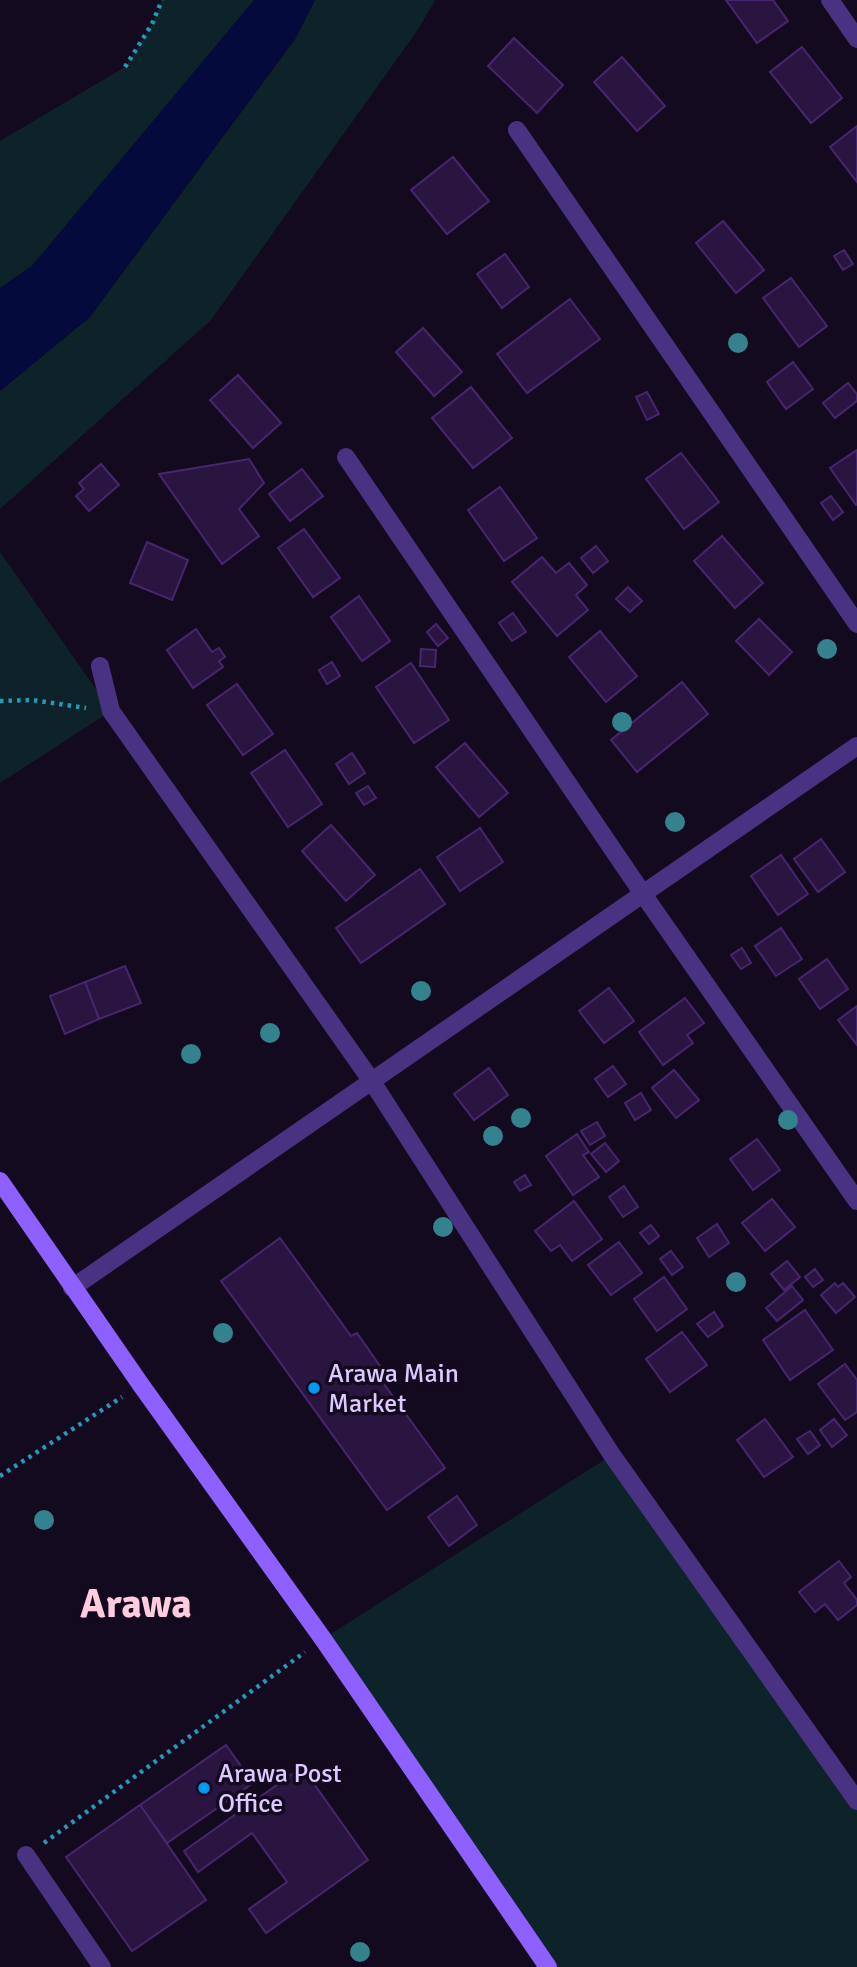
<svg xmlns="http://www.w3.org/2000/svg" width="857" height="1967" font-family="Signika,sans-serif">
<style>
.green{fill:#0d2329}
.water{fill:#050a3d}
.building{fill:#2a1541;stroke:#48256f;stroke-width:2}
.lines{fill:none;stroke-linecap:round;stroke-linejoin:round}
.path{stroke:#2499b8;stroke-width:4.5;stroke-dasharray:3.5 5;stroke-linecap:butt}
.street{stroke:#4a3282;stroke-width:18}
.secondary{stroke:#8e60ff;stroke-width:18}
.tree{fill:#33828e}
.poi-dot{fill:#009af4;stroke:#140a1f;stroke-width:2.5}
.labels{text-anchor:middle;stroke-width:7;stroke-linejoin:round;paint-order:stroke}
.poi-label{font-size:26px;fill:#ddc9ff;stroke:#140a1f;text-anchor:start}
.town-label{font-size:40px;font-weight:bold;fill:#ffcbde;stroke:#140a1f}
</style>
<rect width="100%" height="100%" fill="#140a1f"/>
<g class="green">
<polygon points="162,0 254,0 32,266 0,288 0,141 125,67 152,24"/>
<polygon points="315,0 435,0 419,28 211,320 0,509 0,391 90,317 296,38"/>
<polygon points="0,552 111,711 0,783"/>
<polygon points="612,1455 857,1801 857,1967 548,1967 323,1639"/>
</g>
<polygon class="water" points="254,0 315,0 296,37 90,317 0,391 0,288 32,266"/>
<g class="building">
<polygon points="726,0 773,0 788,21 757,43"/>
<polygon points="514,38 563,85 537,113 488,66"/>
<polygon points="802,47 842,98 811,123 770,72"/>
<polygon points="622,57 665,106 637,131 594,82"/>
<polygon points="857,126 857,182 830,147"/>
<polygon points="453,157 489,201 447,234 411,190"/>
<polygon points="723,221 764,270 736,293 696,243"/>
<polygon points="844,250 853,264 843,270 834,256"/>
<polygon points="505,254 529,287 502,308 477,274"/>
<polygon points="791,278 827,326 799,347 763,298"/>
<polygon points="570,299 600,339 527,393 497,354"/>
<polygon points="423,328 462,372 434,396 396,352"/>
<polygon points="793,362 813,389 786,409 767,382"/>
<polygon points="238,375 281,423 253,448 210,400"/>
<polygon points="848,383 857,394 857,401 835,418 823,403"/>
<polygon points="471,387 512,438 473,468 432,418"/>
<polygon points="647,392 659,414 647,420 636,397"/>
<polygon points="857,450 857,504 856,505 830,468"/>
<polygon points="681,453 719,502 684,529 646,479"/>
<polygon points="249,459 264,483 239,509 259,536 222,564 159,474"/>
<polygon points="101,464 119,485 89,511 76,496 84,489 79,483"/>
<polygon points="302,469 323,496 290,521 269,494"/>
<polygon points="500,487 537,538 504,561 468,510"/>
<polygon points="831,496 843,512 833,520 821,503"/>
<polygon points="304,529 340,578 313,597 278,548"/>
<polygon points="722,536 763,583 735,608 694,561"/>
<polygon points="147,542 188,560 172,600 130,583"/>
<polygon points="596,546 608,561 593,573 581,558"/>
<polygon points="542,557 556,573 569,563 587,585 576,595 588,610 557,636 512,582"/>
<polygon points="628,587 642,601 630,612 616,599"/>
<polygon points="359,596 390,641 362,661 331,617"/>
<polygon points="513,613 526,632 512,641 499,623"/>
<polygon points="759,619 792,652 769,675 736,641"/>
<polygon points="436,624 448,638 438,646 427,632"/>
<polygon points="196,629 212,652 219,648 225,657 219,661 223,667 193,688 167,650"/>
<polygon points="600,631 637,676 606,702 569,657"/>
<polygon points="421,649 436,650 435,667 420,666"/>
<polygon points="332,662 340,676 327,684 319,670"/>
<polygon points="411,663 449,720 414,743 376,687"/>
<polygon points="682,682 708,714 637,772 611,740"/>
<polygon points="237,684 273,734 243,755 207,705"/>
<polygon points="465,743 508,793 479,817 436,767"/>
<polygon points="285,750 322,804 288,827 251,773"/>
<polygon points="352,753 365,773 349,784 336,764"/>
<polygon points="368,786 376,798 364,805 356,793"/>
<polygon points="331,825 375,875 346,901 302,851"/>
<polygon points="480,828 503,862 460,891 437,857"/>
<polygon points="821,839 845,872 818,892 794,859"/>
<polygon points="781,855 808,894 778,915 751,876"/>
<polygon points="420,869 445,904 361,963 336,928"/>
<polygon points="781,928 802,959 776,976 755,946"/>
<polygon points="742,948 751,963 741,969 731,955"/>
<polygon points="827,959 848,989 820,1009 799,979"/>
<polygon points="125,966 141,1003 99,1019 85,982"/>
<polygon points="85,982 99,1019 65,1034 50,996"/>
<polygon points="609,988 634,1021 604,1043 579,1011"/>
<polygon points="685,998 704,1023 687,1035 693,1043 663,1065 639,1032"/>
<polygon points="857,1006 857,1045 838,1020"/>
<polygon points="613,1066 626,1084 608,1097 595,1079"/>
<polygon points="489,1068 508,1095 474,1120 454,1094"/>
<polygon points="674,1070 699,1100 676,1118 652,1088"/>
<polygon points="641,1093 651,1110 635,1120 625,1103"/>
<polygon points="597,1122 605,1136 590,1145 581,1131"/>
<polygon points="577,1134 589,1152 583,1155 599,1177 573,1195 546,1156"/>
<polygon points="757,1139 780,1170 753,1190 730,1159"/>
<polygon points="605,1143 619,1161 606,1172 591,1154"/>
<polygon points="525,1175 531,1185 520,1191 514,1182"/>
<polygon points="624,1186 638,1207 623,1217 609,1197"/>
<polygon points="772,1199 795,1227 765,1251 742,1223"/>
<polygon points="574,1201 602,1239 572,1261 560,1245 551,1251 535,1231"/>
<polygon points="717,1224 729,1243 709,1257 697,1238"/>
<polygon points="651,1225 659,1236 649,1244 640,1233"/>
<polygon points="280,1238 351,1336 357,1333 382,1369 376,1373 445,1468 387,1510 221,1281"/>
<polygon points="619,1242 642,1273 611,1295 588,1265"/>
<polygon points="671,1251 683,1267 672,1275 660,1259"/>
<polygon points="787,1261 800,1277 784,1290 771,1274"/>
<polygon points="815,1269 823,1280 813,1287 805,1277"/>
<polygon points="664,1277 687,1309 657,1331 634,1299"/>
<polygon points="835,1283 838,1287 843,1283 855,1297 836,1313 821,1295"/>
<polygon points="792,1286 803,1300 777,1321 766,1308"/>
<polygon points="805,1310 833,1350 790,1380 763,1340"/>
<polygon points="714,1312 723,1326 708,1337 697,1324"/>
<polygon points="682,1332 707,1365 670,1392 646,1359"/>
<polygon points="845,1364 857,1380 857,1412 845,1420 818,1384"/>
<polygon points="765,1419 793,1457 764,1477 737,1440"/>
<polygon points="834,1419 847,1435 832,1447 820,1430"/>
<polygon points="810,1431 820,1445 808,1454 797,1439"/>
<polygon points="457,1496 477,1525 449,1546 428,1517"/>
<polygon points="839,1561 851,1577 844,1583 857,1600 857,1605 838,1620 825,1604 815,1612 799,1592"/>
<polygon points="226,1745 253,1783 167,1843 140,1805"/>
<polygon points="302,1767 368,1860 266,1933 249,1909 287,1882 252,1833 198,1872 184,1851"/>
<polygon points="140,1805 206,1900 132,1951 66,1857"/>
</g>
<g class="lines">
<g class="path">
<polyline points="125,67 152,24 162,0"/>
<polyline points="0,701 32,700 86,708"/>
<polyline points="0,1476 122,1397"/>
<polyline points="44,1843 305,1652"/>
</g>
<g class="street">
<polyline points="830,0 857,39"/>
<polyline points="517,130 857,624"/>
<polyline points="346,457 643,894 857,1201"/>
<polyline points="100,666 111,711 371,1080 612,1455 857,1801"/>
<polyline points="72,1288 857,746"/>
<polyline points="26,1855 102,1967"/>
</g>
<polyline class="secondary" points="0,1181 141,1385 323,1639 548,1967"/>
</g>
<g class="tree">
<circle cx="738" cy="343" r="10"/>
<circle cx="827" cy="649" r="10"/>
<circle cx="622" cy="722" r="10"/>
<circle cx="675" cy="822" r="10"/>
<circle cx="421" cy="991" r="10"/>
<circle cx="270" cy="1033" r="10"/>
<circle cx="191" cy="1054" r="10"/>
<circle cx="521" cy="1118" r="10"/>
<circle cx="788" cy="1120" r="10"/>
<circle cx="493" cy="1136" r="10"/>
<circle cx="443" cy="1227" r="10"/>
<circle cx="736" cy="1282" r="10"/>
<circle cx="223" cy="1333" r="10"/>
<circle cx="44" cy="1520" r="10"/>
<circle cx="360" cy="1952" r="10"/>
</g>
<g class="poi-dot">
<circle cx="314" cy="1388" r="7"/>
<circle cx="204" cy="1788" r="7"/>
</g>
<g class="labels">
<g class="poi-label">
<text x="328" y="1382">Arawa Main<tspan x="328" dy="30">Market</tspan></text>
<text x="218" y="1782">Arawa Post<tspan x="218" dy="30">Office</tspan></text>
</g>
<g class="town-label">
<text x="136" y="1617">Arawa</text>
</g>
</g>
</svg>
